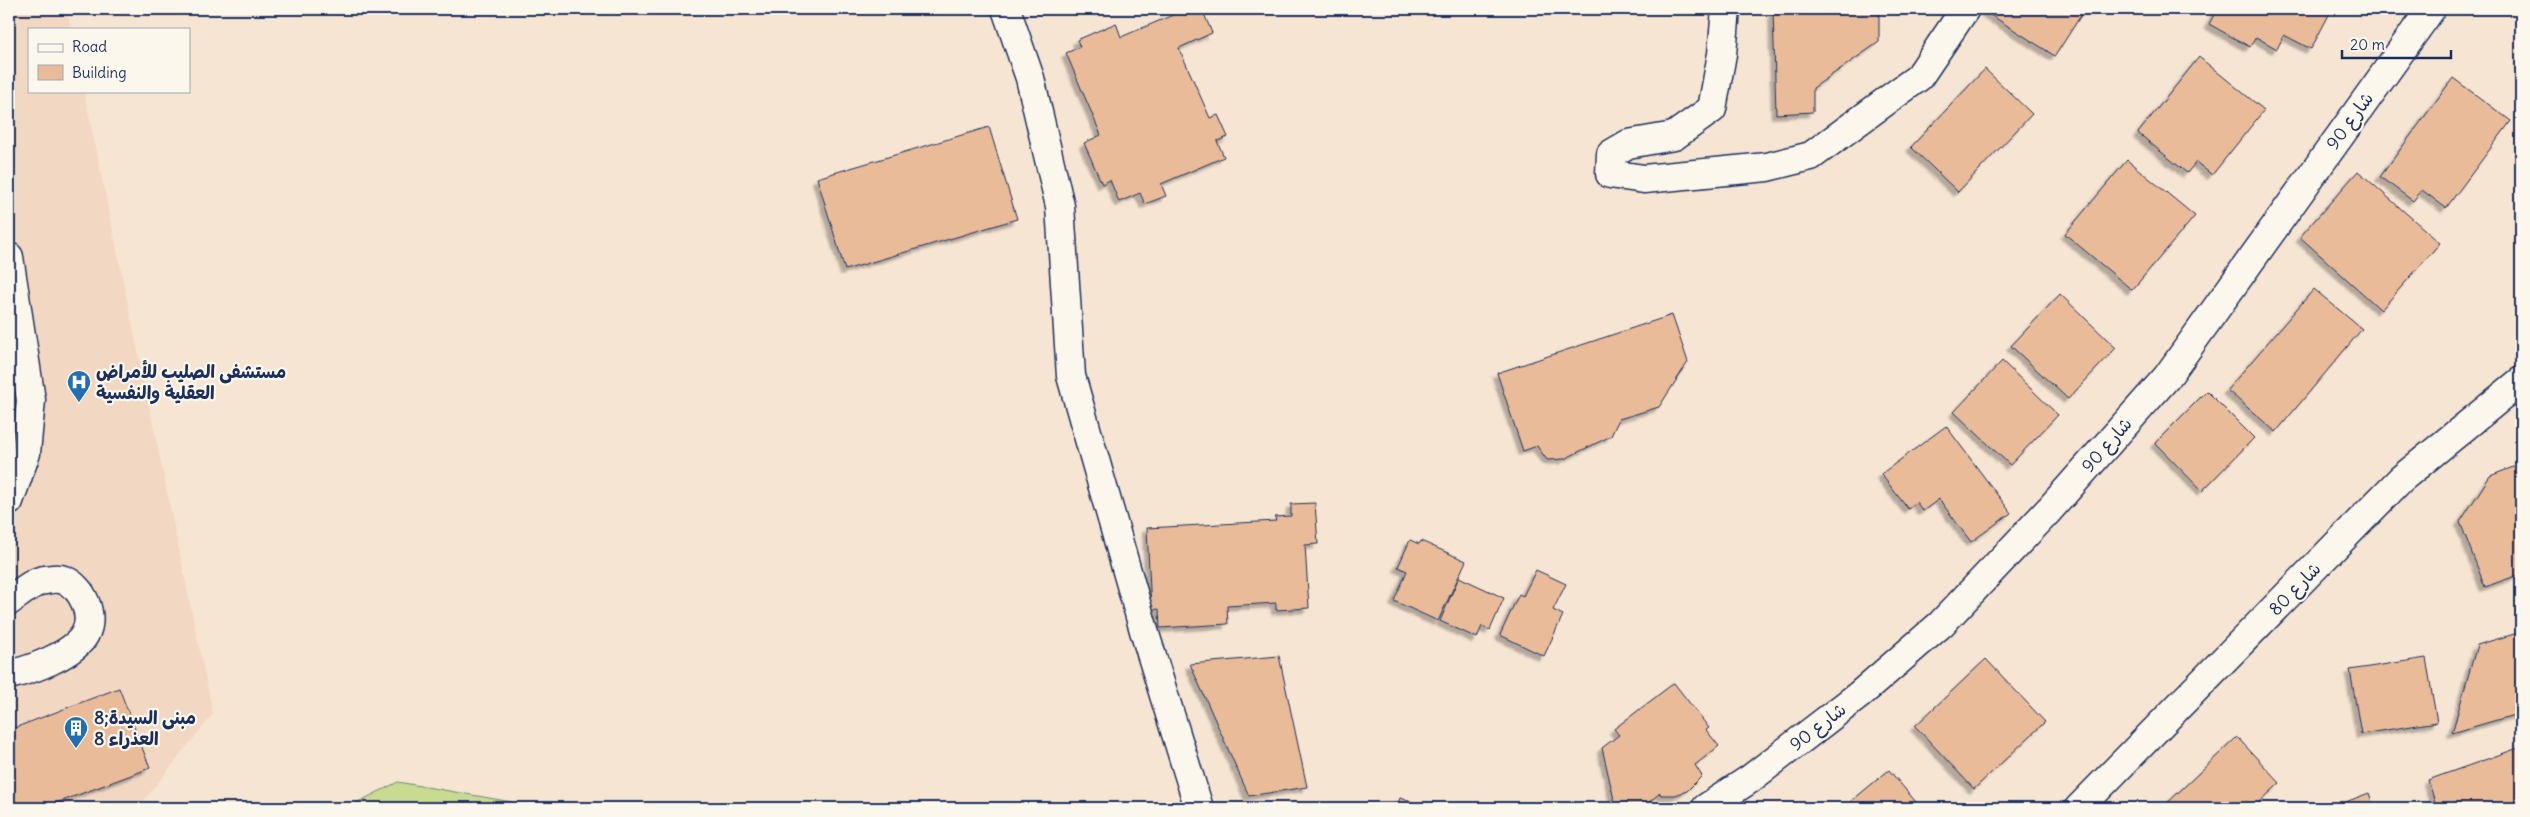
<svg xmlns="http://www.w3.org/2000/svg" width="2530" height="817" font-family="Delius,'Playpen Sans Arabic',sans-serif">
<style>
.built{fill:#f2d8c2}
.green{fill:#c9db90;stroke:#728577}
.building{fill:#e9bb99;stroke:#1b2f5e;filter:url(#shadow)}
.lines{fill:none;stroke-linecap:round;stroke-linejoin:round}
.minor-casing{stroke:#1b2f5e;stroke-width:31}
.minor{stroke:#fbf7ec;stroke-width:28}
.labels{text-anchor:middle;stroke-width:4.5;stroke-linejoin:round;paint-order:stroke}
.street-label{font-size:18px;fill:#1b2f5e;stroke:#fbf7ec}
.poi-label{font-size:18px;font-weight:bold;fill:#1b2f5e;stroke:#fbf7ec;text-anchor:start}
</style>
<defs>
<filter id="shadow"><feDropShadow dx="-4.5" dy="4.5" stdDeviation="1" flood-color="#0004"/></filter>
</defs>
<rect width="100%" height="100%" fill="#f6e5d3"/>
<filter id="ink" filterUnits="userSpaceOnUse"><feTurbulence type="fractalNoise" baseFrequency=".02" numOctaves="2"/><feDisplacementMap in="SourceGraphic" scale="10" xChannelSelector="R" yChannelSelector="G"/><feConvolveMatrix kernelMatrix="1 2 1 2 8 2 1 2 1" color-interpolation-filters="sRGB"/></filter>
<g filter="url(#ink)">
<polygon class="built" points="9,9 67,9 71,29 29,29 29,91 84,91 213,714 138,808 9,808"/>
<polygon class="green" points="398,782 546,808 346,808"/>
<g class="building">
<polygon points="1187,9 1202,9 1212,33 1179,48 1210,118 1218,115 1228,137 1217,141 1224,157 1161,184 1166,196 1145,204 1140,193 1119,202 1110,180 1102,184 1084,143 1101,135 1066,53 1080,47 1077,40 1116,23 1121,37"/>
<polygon points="1773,9 1879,9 1879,42 1813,88 1813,112 1776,114"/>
<polygon points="1988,9 2085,9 2055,56 1986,12"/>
<polygon points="2217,9 2332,9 2311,49 2284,35 2277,49 2256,37 2250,47 2209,24"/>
<polygon points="2199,57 2264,110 2212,175 2196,162 2187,173 2138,133"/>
<polygon points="1985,69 2032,114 1958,192 1911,147"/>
<polygon points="2453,78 2511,121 2446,208 2422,190 2413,201 2380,177"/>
<polygon points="989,127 1017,219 845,270 817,178"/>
<polygon points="2127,160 2195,216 2132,290 2065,234"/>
<polygon points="2358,171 2440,243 2381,310 2300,237"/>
<polygon points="2314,289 2362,329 2276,432 2227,390"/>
<polygon points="2060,294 2116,348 2068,399 2011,346"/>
<polygon points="1672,315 1688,362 1659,407 1619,419 1611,436 1564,459 1547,460 1537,446 1523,451 1497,373"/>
<polygon points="2002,361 2058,415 2010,465 1954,412"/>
<polygon points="2207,391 2254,438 2202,491 2155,443"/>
<polygon points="1946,426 2011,513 1971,542 1939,499 1923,511 1916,502 1908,509 1881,474"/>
<polygon points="2521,464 2521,574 2485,587 2460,522 2490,476"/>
<polygon points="1315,503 1318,544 1305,545 1309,608 1276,610 1276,603 1227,606 1228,624 1160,628 1159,609 1151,610 1147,528 1276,521 1275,517 1291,516 1291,504"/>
<polygon points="1410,540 1419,544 1421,541 1466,561 1438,621 1394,601 1407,571 1398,567"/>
<polygon points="1536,570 1566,584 1553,610 1563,615 1544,656 1500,635 1519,594 1523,596"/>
<polygon points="1459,577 1504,598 1490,630 1482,626 1477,638 1440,621"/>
<polygon points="2521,632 2521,713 2452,733 2477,645"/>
<polygon points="1279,656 1307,787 1249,796 1190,664"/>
<polygon points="2426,658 2437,722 2361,734 2350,670"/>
<polygon points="1986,659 2045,722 1974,789 1915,726"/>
<polygon points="1674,683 1709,728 1706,730 1719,746 1695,765 1702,776 1687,791 1675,795 1661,795 1660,793 1642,808 1616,808 1602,748 1619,735 1614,729"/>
<polygon points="119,688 150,768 43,808 9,808 9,730"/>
<polygon points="2237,737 2280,783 2253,808 2162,808"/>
<polygon points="2521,747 2521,808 2437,808 2428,780"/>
<polygon points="1889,770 1921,808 1843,808"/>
<polygon points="2369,793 2374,808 2330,808"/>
<polygon points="1400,798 1430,808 1396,808"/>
</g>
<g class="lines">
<g class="minor-casing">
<g id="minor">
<polyline points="1006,9 1030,78 1060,206 1071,376 1145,634 1199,808"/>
<polyline points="1726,9 1722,54 1712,109 1674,136 1628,144 1611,154 1610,174 1644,179 1767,167 1811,156 1919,77 1965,9"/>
<polyline points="9,257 31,400 26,453 9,501"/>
<path d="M9 601C18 595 33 581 45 580 50 579 59 578 64 580 83 587 95 616 85 634 74 655 30 670 9 675"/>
<polyline points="1706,808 1750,779 1859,695 1941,624 2049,510 2167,377 2431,9"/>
<polyline points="2079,808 2401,479 2521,381"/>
</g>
</g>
<use href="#minor" class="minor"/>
</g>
</g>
<defs>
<g id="hospital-pin" transform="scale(1.25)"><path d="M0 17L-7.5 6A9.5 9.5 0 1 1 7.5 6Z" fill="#1f6fb2" stroke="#fbf7ec"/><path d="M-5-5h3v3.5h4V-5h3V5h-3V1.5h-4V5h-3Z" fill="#fff"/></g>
<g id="building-pin" transform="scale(1.25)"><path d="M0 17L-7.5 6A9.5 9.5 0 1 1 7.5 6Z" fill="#1f6fb2" stroke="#fbf7ec"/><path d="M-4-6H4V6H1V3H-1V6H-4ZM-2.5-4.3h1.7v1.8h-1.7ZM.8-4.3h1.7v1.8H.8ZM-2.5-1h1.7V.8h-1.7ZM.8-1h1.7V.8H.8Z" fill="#fff"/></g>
</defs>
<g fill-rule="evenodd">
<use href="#hospital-pin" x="79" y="382"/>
<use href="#building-pin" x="76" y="728"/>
</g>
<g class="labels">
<g class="street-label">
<text transform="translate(2350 121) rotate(-54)" y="6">شارع 90</text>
<text transform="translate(2107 445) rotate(-49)" y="6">شارع 90</text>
<text transform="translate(2295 589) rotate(-46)" y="6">شارع 80</text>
<text transform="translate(1818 727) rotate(-38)" y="6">شارع 90</text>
</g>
<g class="poi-label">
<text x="96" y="378">مستشفى الصليب للأمراض<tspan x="96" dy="21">العقلية والنفسية</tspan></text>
<text x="94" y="724">8;مبنى السيدة<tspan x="94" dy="21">العذراء 8</tspan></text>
</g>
</g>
<rect width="2530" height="817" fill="none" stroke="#fbf7ec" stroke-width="30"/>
<rect x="15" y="15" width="2500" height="787" fill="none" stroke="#1b2f5e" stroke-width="2" filter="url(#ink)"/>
<rect x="28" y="28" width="162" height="65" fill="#fbf7ec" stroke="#a1a7b3"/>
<rect x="38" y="44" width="25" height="8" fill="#fbf7ec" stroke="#a1a7b3"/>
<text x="72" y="52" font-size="15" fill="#1b2f5e">Road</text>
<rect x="38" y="65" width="25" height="15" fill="#e9bb99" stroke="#a1a7b3"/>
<text x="72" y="78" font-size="15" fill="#1b2f5e">Building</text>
<path d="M2342 50v8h109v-8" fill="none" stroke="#1b2f5e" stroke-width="2.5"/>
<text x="2350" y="50" font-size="15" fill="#1b2f5e" stroke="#fbf7ec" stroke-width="4" paint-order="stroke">20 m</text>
</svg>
